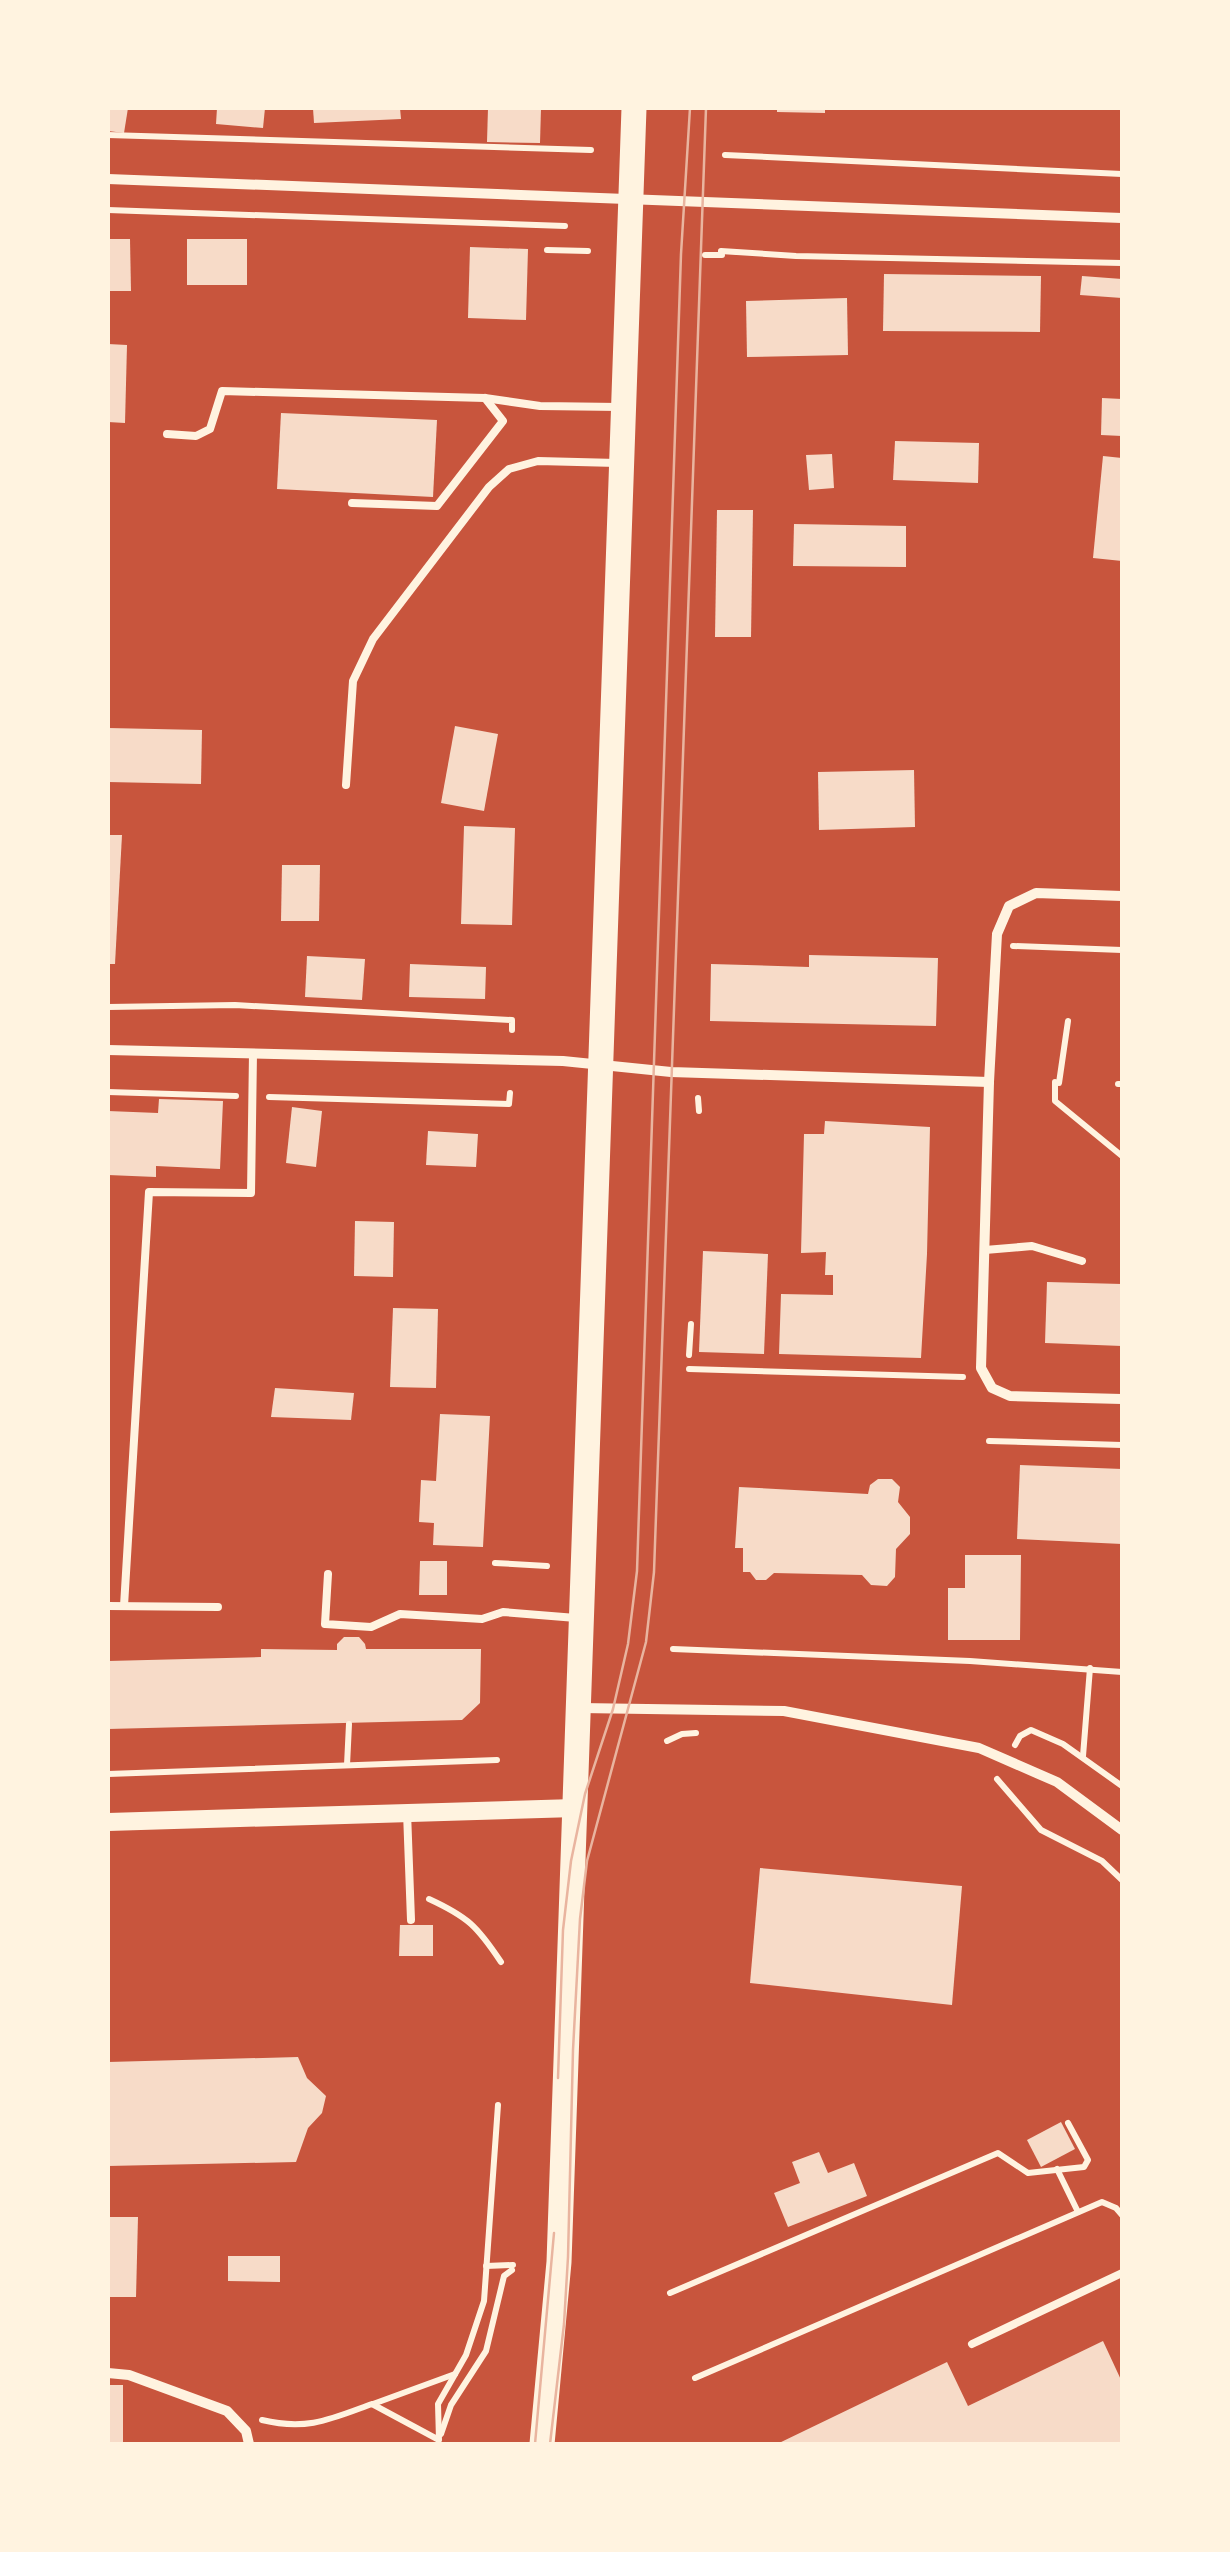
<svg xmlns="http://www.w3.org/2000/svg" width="1230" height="2552" font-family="'Exo 2',sans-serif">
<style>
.building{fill:#f7dbc8}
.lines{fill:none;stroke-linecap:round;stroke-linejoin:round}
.path{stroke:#fff3e0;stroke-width:6}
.service{stroke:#fff3e0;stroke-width:8}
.minor{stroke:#fff3e0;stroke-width:10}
.tertiary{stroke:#fff3e0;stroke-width:18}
.primary{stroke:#fff3e0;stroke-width:25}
.tram{stroke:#e9b49f;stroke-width:2.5}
</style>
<rect width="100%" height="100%" fill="#c8553d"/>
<g class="building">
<polygon points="108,108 128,108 124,133 108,131"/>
<polygon points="217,108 265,108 263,128 216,124"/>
<polygon points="313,108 400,108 401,119 314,123"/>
<polygon points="488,108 541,108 540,143 487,142"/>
<polygon points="777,108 825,108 825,113 777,112"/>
<polygon points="108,239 130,239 131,291 108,291"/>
<rect x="187" y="239" width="60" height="46"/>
<polygon points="470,247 528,249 526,320 468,318"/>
<polygon points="884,274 1041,276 1040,332 883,331"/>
<polygon points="1082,276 1122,279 1122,298 1080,295"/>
<polygon points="847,298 848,355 747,357 746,301"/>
<polygon points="108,344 127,345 125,423 108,422"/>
<polygon points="1102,398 1122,399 1122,436 1101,435"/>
<polygon points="281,413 437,420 433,497 277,489"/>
<polygon points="895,441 979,443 978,483 893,480"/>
<polygon points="832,454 834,488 809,490 806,455"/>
<polygon points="1103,456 1122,458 1122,561 1093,558"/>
<polygon points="717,510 753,510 751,637 715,637"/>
<polygon points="794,524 906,526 906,567 793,566"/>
<polygon points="455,726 498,734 484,811 441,803"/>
<polygon points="108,728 202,730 201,784 108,782"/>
<polygon points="914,770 915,827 819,830 818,772"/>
<polygon points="464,826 515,828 512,925 461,924"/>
<polygon points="108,835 122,835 115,964 108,964"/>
<polygon points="282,865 320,865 319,921 281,921"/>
<polygon points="809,955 938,958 936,1026 710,1021 711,964 809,967"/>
<polygon points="307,956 365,959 362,1000 305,997"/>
<polygon points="410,964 486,967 485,999 409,997"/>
<polygon points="159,1099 223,1101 220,1169 156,1166 156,1177 108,1175 108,1111 158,1113"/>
<polygon points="292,1107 322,1111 316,1167 286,1163"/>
<polygon points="825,1121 930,1127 927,1254 921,1358 779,1354 781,1294 833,1295 833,1275 825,1275 826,1252 801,1253 804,1134 824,1134"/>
<polygon points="428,1131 478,1134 476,1167 426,1165"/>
<polygon points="355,1221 394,1222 393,1277 354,1276"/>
<polygon points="703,1251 768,1254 764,1354 699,1352"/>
<polygon points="1047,1282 1122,1284 1122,1346 1045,1343"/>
<polygon points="393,1308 438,1309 436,1388 390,1387"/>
<polygon points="275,1388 354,1393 351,1420 271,1417"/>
<polygon points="440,1414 490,1416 483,1547 433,1545 434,1523 419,1522 421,1480 436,1481"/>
<polygon points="1020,1465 1122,1469 1122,1544 1017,1539"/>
<polygon points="878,1479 892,1479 900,1487 898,1502 910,1517 910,1534 896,1549 895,1577 887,1586 871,1585 862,1575 774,1573 766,1580 756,1580 750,1572 743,1572 743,1548 735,1548 739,1487 868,1494 870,1485"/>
<polygon points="965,1555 1021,1555 1020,1640 948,1640 948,1588 965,1588"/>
<polygon points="420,1561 447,1561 447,1595 419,1595"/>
<polygon points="344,1637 359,1637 365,1644 366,1649 481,1649 480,1703 462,1720 108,1729 108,1661 261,1657 261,1649 337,1650 337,1644"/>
<polygon points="760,1868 962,1886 952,2005 750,1983"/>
<polygon points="400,1925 433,1925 433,1956 399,1956"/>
<polygon points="298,2057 307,2078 326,2096 322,2113 308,2128 296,2162 108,2166 108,2062"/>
<polygon points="1061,2122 1075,2149 1041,2167 1027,2140"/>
<polygon points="819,2152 828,2173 854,2163 867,2196 788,2227 774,2193 800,2183 792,2162"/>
<polygon points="108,2217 138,2217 136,2297 108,2297"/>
<polygon points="228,2256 280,2256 280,2282 228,2281"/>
<polygon points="1103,2341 1122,2382 1122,2444 777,2444 947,2362 968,2406"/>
<rect x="108" y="2385" width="15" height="59"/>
</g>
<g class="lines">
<g class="path">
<polyline points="108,135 591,150"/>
<polyline points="725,155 1122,174"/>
<polyline points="108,210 565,226"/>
<polyline points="547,250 588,251"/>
<polyline points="721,251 796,256 1122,263"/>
<polyline points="705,255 722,255"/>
<polyline points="1013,946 1122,950"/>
<polyline points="108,1007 235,1005 512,1020 512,1030"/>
<polyline points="1055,1082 1055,1101 1122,1156"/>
<polyline points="1059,1083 1068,1021"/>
<polyline points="1118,1084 1122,1084"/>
<polyline points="108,1092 236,1096"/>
<polyline points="269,1097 509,1104 510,1093"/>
<polyline points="698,1098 699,1111"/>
<polyline points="689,1355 691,1324"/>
<polyline points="689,1369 963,1377"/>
<polyline points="989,1441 1122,1445"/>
<polyline points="495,1563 547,1566"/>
<polyline points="673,1649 970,1661 1122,1672"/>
<polyline points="667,1741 682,1734 696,1733"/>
<polyline points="1015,1745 1020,1736 1031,1730 1063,1744 1122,1786"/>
<polyline points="1083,1756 1090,1668"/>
<polyline points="347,1765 349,1724"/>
<polyline points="108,1774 497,1760"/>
<polyline points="997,1779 1041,1830 1102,1861 1122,1880"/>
<path d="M429 1899C468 1917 477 1926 501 1962"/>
<polyline points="1057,2169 1078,2212"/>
<polyline points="486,2266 513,2265"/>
<polyline points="670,2293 998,2153 1028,2173 1084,2167 1088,2160 1068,2123"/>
<polyline points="695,2378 1102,2202 1116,2208 1122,2215"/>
<polyline points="373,2404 455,2374"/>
<path d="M262 2420C307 2431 331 2419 372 2404L439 2440 438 2404 466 2355 484 2301 498 2105"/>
<polyline points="441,2434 451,2405 486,2351 504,2276 512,2270"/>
</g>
<g class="service">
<polyline points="167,434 196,436 210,429 222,391 485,398 540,406 619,407"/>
<polyline points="352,503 437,506 503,421 485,398"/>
<polyline points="346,785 353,681 373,639 489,487 509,469 538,461 617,463"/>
<polyline points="985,1250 1032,1246 1082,1261"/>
<polyline points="328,1574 325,1624 371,1627 400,1614 482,1619 503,1612 576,1618"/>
<polyline points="108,1606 218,1607"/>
<polyline points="124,1606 149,1192 251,1193 253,1053"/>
<polyline points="407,1812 411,1920"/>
<polyline points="972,2344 1122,2273"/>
</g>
<g class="minor">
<polyline points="108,179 1122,218"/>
<polyline points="1122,896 1036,893 1009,906 997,934 989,1082 981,1368 992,1388 1010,1396 1122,1399"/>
<polyline points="108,1050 563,1061 671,1072 989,1082"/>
<polyline points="580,1708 784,1711 979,1748 1057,1782 1122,1830"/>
<polyline points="108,2373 129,2375 227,2411 246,2431 249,2444"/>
</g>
<polyline class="tertiary" points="108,1822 575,1808"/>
<polyline class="primary" points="542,2444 559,2262 634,108"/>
<g class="tram">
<polyline points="558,2078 563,1930 571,1861 585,1794 613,1709 628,1644 637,1571 681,254 690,108"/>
<polyline points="535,2444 554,2233"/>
<polyline points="550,2444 564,2324 568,2257 573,2050 580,1919 587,1861 646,1642 654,1572 706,108"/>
</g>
</g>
<rect width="1230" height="2552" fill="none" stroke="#fff3e0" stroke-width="220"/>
</svg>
